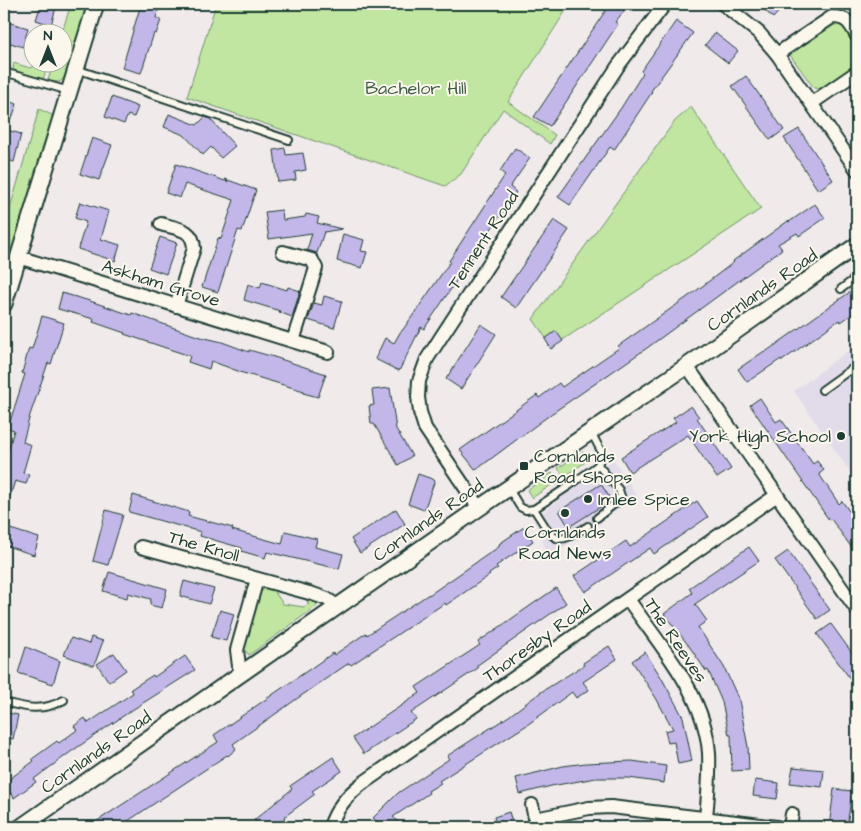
<svg xmlns="http://www.w3.org/2000/svg" width="861" height="831" font-family="'Architects Daughter',sans-serif">
<style>
.built{fill:#e2dbea}
.green{fill:#c0e6a1;stroke:#70926a}
.building{fill:#c3b7e9;stroke:#1f3d34}
.lines{fill:none;stroke-linecap:round;stroke-linejoin:round}
.service-casing{stroke:#1f3d34;stroke-width:10}
.minor-casing{stroke:#1f3d34;stroke-width:16}
.tertiary-casing{stroke:#1f3d34;stroke-width:19}
.service{stroke:#fbf7ec;stroke-width:6}
.minor{stroke:#fbf7ec;stroke-width:12}
.tertiary{stroke:#fbf7ec;stroke-width:15}
.poi-dot{fill:#1f3d34;stroke:#fbf7ec;stroke-width:2}
.labels{text-anchor:middle;stroke-width:4;stroke-linejoin:round;paint-order:stroke}
.park-label{font-size:18px;fill:#3f5f4a;stroke:#fbf7ec}
.street-label{font-size:18px;fill:#1f3d34;stroke:#fbf7ec}
.poi-label{font-size:18px;fill:#1f3d34;stroke:#fbf7ec;text-anchor:start}
</style>
<rect width="100%" height="100%" fill="#f0eaeb"/>
<filter id="ink" filterUnits="userSpaceOnUse"><feTurbulence type="fractalNoise" baseFrequency=".02" numOctaves="2"/><feDisplacementMap in="SourceGraphic" scale="10" xChannelSelector="R" yChannelSelector="G"/><feConvolveMatrix kernelMatrix="1 2 1 2 8 2 1 2 1" color-interpolation-filters="sRGB"/></filter>
<g filter="url(#ink)">
<g class="built">
<polygon points="857,344 857,482 794,391"/>
<polygon points="613,459 637,496 549,557 534,519"/>
</g>
<g class="green">
<polygon points="71,4 90,4 68,73 60,82 48,81 53,63 62,62 62,32"/>
<polygon points="216,4 570,4 508,102 555,135 550,144 503,109 461,174 445,186 187,97"/>
<polygon points="836,21 843,23 857,45 857,66 820,89 814,88 790,55 792,48"/>
<polygon points="14,63 30,68 43,63 49,63 43,79 15,71 13,68"/>
<polygon points="691,107 761,209 552,347 533,319 674,122"/>
<polygon points="39,109 54,116 4,279 4,229"/>
<polygon points="583,452 588,460 564,477 558,468"/>
<polygon points="552,473 557,481 532,498 527,490"/>
<polygon points="272,588 283,604 304,607 309,604 304,597 314,600 317,603 317,606 249,655 242,647 259,594 264,589"/>
</g>
<g class="building">
<polygon points="41,4 57,4 51,25 36,20"/>
<polygon points="141,4 160,4 156,18 161,20 156,34 154,33 141,73 122,68"/>
<polygon points="610,4 630,4 615,22 618,24 550,126 534,117"/>
<polygon points="758,4 786,4 773,18"/>
<polygon points="4,21 28,28 23,47 4,41"/>
<polygon points="676,21 693,33 651,91 652,92 614,150 610,147 570,205 558,197 621,108 643,73 641,71"/>
<polygon points="715,33 738,51 728,63 705,45"/>
<polygon points="746,76 784,130 770,140 732,86"/>
<polygon points="112,97 138,107 134,117 128,115 124,124 105,117"/>
<polygon points="4,100 17,104 12,118 4,115"/>
<polygon points="169,114 197,125 205,117 210,119 235,146 221,158 211,147 203,155 184,135 164,127"/>
<polygon points="4,129 21,134 14,162 4,159"/>
<polygon points="799,129 833,180 818,190 784,138"/>
<polygon points="92,138 112,145 99,180 80,174"/>
<polygon points="285,148 286,155 303,153 306,170 295,172 296,180 278,182 274,150"/>
<polygon points="515,148 530,158 510,187 516,192 424,329 421,327 399,371 375,359 385,338 394,343 401,331 402,331 450,262 449,261 505,175 500,171"/>
<polygon points="176,164 228,182 225,179 256,190 242,231 238,230 218,292 202,287 218,238 221,239 234,200 185,184 180,198 166,193"/>
<polygon points="80,202 109,211 101,239 120,245 115,261 78,249 86,222 75,218"/>
<polygon points="815,204 825,218 799,236 797,233 778,244 782,249 647,348 551,414 476,470 460,450 537,395 539,398 559,383 562,387 619,348 618,346 696,291 734,262 733,261 788,221 789,222"/>
<polygon points="282,210 283,220 305,217 306,214 319,217 317,223 342,229 324,232 317,253 307,250 312,233 269,239 265,212"/>
<polygon points="554,220 569,230 516,308 501,297"/>
<polygon points="343,234 364,240 361,251 367,252 362,268 337,261"/>
<polygon points="160,237 177,243 166,274 149,268"/>
<polygon points="262,282 287,290 288,287 300,291 292,317 279,312 280,311 244,300 248,284 260,288"/>
<polygon points="857,287 857,311 841,322 839,320 782,361 781,359 747,382 738,369 763,352 764,353"/>
<polygon points="62,293 90,301 131,315 132,313 197,336 222,342 249,352 249,350 274,357 326,374 318,397 303,393 304,391 243,373 211,361 209,369 188,362 190,356 124,334 125,333 93,322 94,319 58,309"/>
<polygon points="324,296 342,301 334,328 308,320 314,303 322,305"/>
<polygon points="42,316 64,323 51,364 48,363 30,415 23,442 31,445 23,473 29,474 26,484 15,481 6,508 4,508 4,465 14,430 8,428 25,374 22,373 29,348 32,349"/>
<polygon points="481,324 496,334 461,389 446,379"/>
<polygon points="556,331 563,341 551,349 545,339"/>
<polygon points="390,388 396,429 412,456 398,465 374,424 371,424 369,406 374,405 372,390"/>
<polygon points="760,398 776,422 781,419 813,464 817,461 824,470 819,474 839,504 842,501 857,522 857,555 831,519 829,520 750,405"/>
<polygon points="691,406 699,417 697,418 731,469 717,478 688,435 630,472 621,457 676,422 673,418"/>
<polygon points="418,474 435,480 424,510 408,504"/>
<polygon points="601,484 611,500 569,527 559,511"/>
<polygon points="133,495 189,512 188,516 233,528 232,530 282,544 285,531 317,539 315,547 343,554 339,569 267,552 265,558 241,551 242,548 200,536 201,532 129,512"/>
<polygon points="697,501 708,517 654,554 650,548 585,592 574,576 626,541 630,547"/>
<polygon points="396,509 405,524 360,553 351,539"/>
<polygon points="106,510 123,515 108,565 93,561"/>
<polygon points="4,527 39,538 34,555 4,545"/>
<polygon points="524,527 533,541 496,566 498,568 489,574 490,575 446,605 445,603 351,665 349,663 298,698 233,744 236,749 228,756 227,755 119,827 88,827 218,742 214,735 333,653 334,655 366,633 367,635 429,594 429,595 500,546 499,544"/>
<polygon points="749,547 759,561 695,604 707,621 698,627 724,667 739,700 748,747 749,770 732,771 731,735 729,735 722,702 708,670 706,671 689,646 664,614 692,593 689,588"/>
<polygon points="788,551 830,610 817,619 775,560"/>
<polygon points="109,572 167,589 162,608 150,605 151,599 128,593 127,598 103,591"/>
<polygon points="184,581 214,589 209,604 180,596"/>
<polygon points="556,588 566,603 476,666 478,668 411,713 416,719 364,754 353,738 420,693 416,687 480,645 478,642"/>
<polygon points="220,610 234,614 226,641 211,637"/>
<polygon points="831,624 857,660 857,688 817,634"/>
<polygon points="91,637 103,641 94,666 64,655 71,638 89,644"/>
<polygon points="609,646 617,659 583,682 589,690 576,698 572,692 527,725 439,781 441,783 428,791 429,793 393,817 404,827 383,827 373,818 398,793 449,759 447,756 509,716 541,692 584,665 583,663"/>
<polygon points="26,647 60,661 53,684 18,673"/>
<polygon points="645,652 661,677 683,717 692,761 678,764 674,742 668,743 665,731 673,729 656,698 632,661"/>
<polygon points="114,653 126,670 109,682 97,664"/>
<polygon points="185,656 195,670 132,710 72,751 34,779 36,782 14,798 4,783 34,761 32,759 57,741 59,743 77,730 74,726 85,718 88,723 133,693 131,689 153,675 154,677"/>
<polygon points="4,712 18,715 13,739 4,737"/>
<polygon points="333,757 342,771 312,791 315,794 284,817 285,818 273,827 260,827 254,820 292,789 290,786"/>
<polygon points="632,761 666,766 664,783 629,778 596,778 551,786 520,794 516,778 563,766 586,763"/>
<polygon points="793,767 824,770 822,787 790,783"/>
<polygon points="755,780 779,783 777,799 753,796"/>
<polygon points="834,789 852,791 847,827 829,827"/>
<polygon points="509,812 514,827 497,827 494,817"/>
</g>
<g class="lines">
<g class="service-casing">
<g id="service">
<polyline points="76,69 289,140"/>
<polyline points="4,72 69,91"/>
<polyline points="841,289 857,277"/>
<polyline points="822,390 857,365"/>
<polyline points="509,489 520,507 526,510 534,509 569,486 598,465 601,456 601,451 591,432"/>
<path d="M534 509C555 541 553 548 588 526"/>
<polyline points="597,518 617,502 621,496 619,490 598,465"/>
<path d="M4 702C26 708 42 712 64 700"/>
</g>
</g>
<g class="minor-casing">
<g id="minor">
<polyline points="723,4 759,33 777,54 857,170"/>
<path d="M777 54 832 17C848 17 850 24 857 36"/>
<polyline points="812,103 857,72"/>
<path d="M161 224C177 229 193 228 194 248L176 306"/>
<polyline points="283,252 312,260 316,268 293,341"/>
<polyline points="18,257 328,352"/>
<polyline points="687,366 857,610"/>
<polyline points="479,508 425,428 420,412 418,397 419,381 427,359 443,334 618,66 665,4"/>
<polyline points="141,547 313,594 327,599 337,606"/>
<path d="M628 599C660 646 705 694 709 753 710 775 708 797 706 818"/>
<polyline points="243,673 239,666 237,650 257,579"/>
<polyline points="532,805 537,827"/>
<polyline points="535,819 589,808 611,807 777,827"/>
<path d="M330 827C336 808 347 795 363 783L777 495"/>
<polyline points="790,827 792,814"/>
</g>
</g>
<g class="tertiary-casing">
<g id="tertiary">
<polyline points="4,304 96,4"/>
<polyline points="21,827 479,508 687,366 857,245"/>
</g>
</g>
<use href="#service" class="service"/>
<use href="#minor" class="minor"/>
<use href="#tertiary" class="tertiary"/>
</g>
</g>
<g class="poi-dot">
<circle cx="841" cy="436" r="5"/>
<rect x="519" y="461" width="10" height="10" rx="2.5"/>
<circle cx="588" cy="499" r="5"/>
<circle cx="565" cy="513" r="5"/>
</g>
<g class="labels">
<g class="park-label">
<text x="416" y="94">Bachelor Hill</text>
</g>
<g class="street-label">
<text transform="translate(483 240) rotate(-57)" y="6">Tennent Road</text>
<text transform="translate(161 283) rotate(17)" y="6">Askham Grove</text>
<text transform="translate(762 290) rotate(-35)" y="6">Cornlands Road</text>
<text transform="translate(428 520) rotate(-35)" y="6">Cornlands Road</text>
<text transform="translate(204 546) rotate(16)" y="6">The Knoll</text>
<text transform="translate(676 640) rotate(56)" y="6">The Reeves</text>
<text transform="translate(537 641) rotate(-35)" y="6">Thoresby Road</text>
<text transform="translate(96 752) rotate(-35)" y="6">Cornlands Road</text>
</g>
<g class="poi-label">
<text x="831" y="442" text-anchor="end">York High School</text>
<text x="534" y="462">Cornlands<tspan x="534" dy="21">Road Shops</tspan></text>
<text x="598" y="505">Imlee Spice</text>
<text x="565" y="538" text-anchor="middle">Cornlands<tspan x="565" dy="21">Road News</tspan></text>
</g>
</g>
<rect width="861" height="831" fill="none" stroke="#fbf7ec" stroke-width="20"/>
<rect x="10" y="10" width="841" height="811" fill="none" stroke="#1f3d34" stroke-width="2" filter="url(#ink)"/>
<g transform="translate(48 48)"><circle r="24" fill="#fbf7ec" stroke="#a3ada2"/>
<path d="M0-4L9 19L0 12L-9 19Z" fill="#1f3d34"/>
<text y="-8" font-size="14" font-weight="bold" text-anchor="middle" fill="#1f3d34">N</text>
</g>
</svg>
